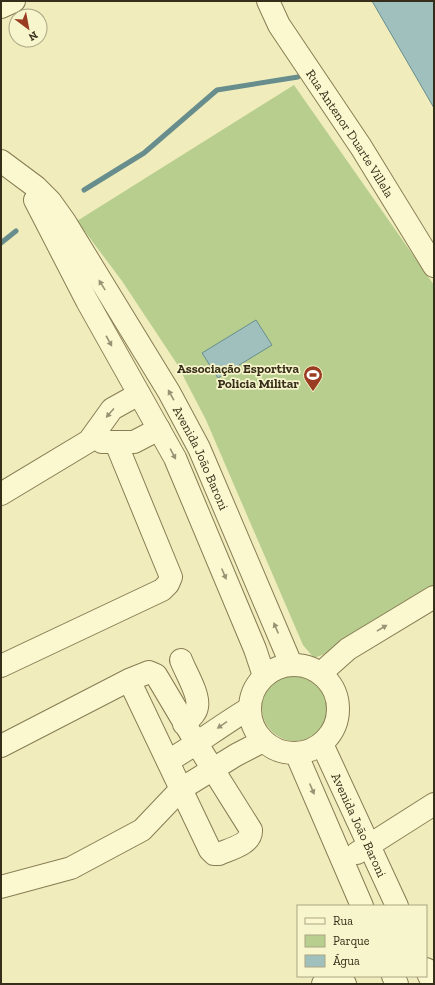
<svg xmlns="http://www.w3.org/2000/svg" width="435" height="985" font-family="'Zilla Slab',serif">
<style>
.green{fill:#b8ce8f}
.water{fill:#a0c0be;stroke:#678e8d}
.lines{fill:none;stroke-linecap:round;stroke-linejoin:round}
.stream{stroke:#678e8d;stroke-width:5}
.minor-casing{stroke:#887c54;stroke-width:24}
.minor{stroke:#fbf8cf;stroke-width:22}
.oneway{fill:#989374}
.labels{text-anchor:middle;stroke-width:3.5;stroke-linejoin:round;paint-order:stroke}
.street-label{font-size:13px;fill:#362e1a;stroke:#f7f5cb}
.poi-label{font-size:13px;font-weight:bold;fill:#362e1a;stroke:#f7f5cb;text-anchor:end}
</style>
<rect width="100%" height="100%" fill="#f0ecbb"/>
<g class="green">
<polygon points="294,85 434,285 434,588 325,654 314,658 303,645 206,420 177,364 122,281 77,221"/>
<circle cx="295" cy="708" r="33"/>
</g>
<g class="water">
<polygon points="372,1 434,1 434,108"/>
<polygon points="256,320 272,345 218,378 202,353"/>
</g>
<g class="lines">
<g class="stream">
<polyline points="84,190 144,153 217,90 298,77"/>
<polyline points="1,243 16,231"/>
</g>
<g class="minor-casing">
<g id="minor">
<path id="s1" d="M268 1 279 25 361 147 434 266"/>
<polyline points="1,7 14,1"/>
<path id="s2" d="M1 161 36 187 50 201 65 222 169 392 199 448 291 664"/>
<polyline points="35,200 87,301 175,458 255,649 264,676"/>
<polyline points="102,442 134,442 159,429"/>
<polyline points="1,494 89,441 112,409 139,394"/>
<path d="M181 660C185 671 200 695 197 707 196 714 189 719 184 724"/>
<circle cx="294" cy="709" r="44"/>
<polyline points="1,666 162,590 168,584 171,577 116,443"/>
<polyline points="321,673 348,649 434,597"/>
<path id="s3" d="M322 744 397 906"/>
<path d="M1 746 129 680 149 672 156 675 197 744 251 830C252 844 230 849 219 854H214L210 850 129 680"/>
<polyline points="296,753 362,906"/>
<path d="M168 761C196 745 221 725 250 708"/>
<polyline points="357,853 434,804"/>
<polyline points="1,887 71,868 142,830 181,789 236,755 263,741"/>
<polyline points="426,969 433,984"/>
<polyline points="393,976 397,984"/>
<path d="M323 984C331 980 337 979 345 984"/>
</g>
</g>
<use href="#minor" class="minor"/>
</g>
<defs><path id="oneway-solid" d="M-6-.8H1V-3.2L6.5 0L1 3.2V.8H-6Z"/></defs>
<g class="oneway">
<use href="#oneway-solid" transform="translate(102 285) rotate(-122)"/>
<use href="#oneway-solid" transform="translate(109 341) rotate(61)"/>
<use href="#oneway-solid" transform="translate(171 395) rotate(-119)"/>
<use href="#oneway-solid" transform="translate(110 413) rotate(131)"/>
<use href="#oneway-solid" transform="translate(173 454) rotate(62)"/>
<use href="#oneway-solid" transform="translate(224 574) rotate(67)"/>
<use href="#oneway-solid" transform="translate(276 628) rotate(-113)"/>
<use href="#oneway-solid" transform="translate(382 628) rotate(-31)"/>
<use href="#oneway-solid" transform="translate(222 725) rotate(146)"/>
<use href="#oneway-solid" transform="translate(312 789) rotate(67)"/>
</g>
<defs>
<g id="stadium-pin" transform="scale(1)"><path d="M0 17L-7.5 6A9.5 9.5 0 1 1 7.5 6Z" fill="#9a3c21" stroke="#f7f5cb"/><path d="M0-5a6.5 5 0 1 0 0 10a6.5 5 0 1 0 0-10ZM-3.5-1.8h7v3.6h-7Z" fill="#fff"/></g>
</defs>
<g fill-rule="evenodd">
<use href="#stadium-pin" x="313" y="375"/>
</g>
<g class="labels">
<g class="street-label">
<text dy="5" stroke="none"><textPath href="#s1" startOffset="156">Rua Antenor Duarte Villela</textPath></text>
<text dy="5" stroke="none"><textPath href="#s2" startOffset="362">Avenida João Baroni</textPath></text>
<text dy="5" stroke="none"><textPath href="#s3" startOffset="89">Avenida João Baroni</textPath></text>
</g>
<g class="poi-label">
<text x="299" y="373">Associação Esportiva<tspan x="299" dy="15">Policia Militar</tspan></text>
</g>
</g>
<rect width="435" height="985" fill="none" stroke="#362e1a" stroke-width="4"/>
<rect x="297" y="905" width="130" height="72" fill="#f7f5cb" stroke="#aaa584"/>
<rect x="305" y="918" width="20" height="6" fill="#fbf8cf" stroke="#aaa584"/>
<text x="333" y="925" font-size="12" fill="#362e1a">Rua</text>
<rect x="305" y="935" width="20" height="12" fill="#b8ce8f" stroke="#aaa584"/>
<text x="333" y="945" font-size="12" fill="#362e1a">Parque</text>
<rect x="305" y="955" width="20" height="12" fill="#a0c0be" stroke="#aaa584"/>
<text x="333" y="965" font-size="12" fill="#362e1a">Água</text>
<g transform="translate(28 28) rotate(148)"><circle r="19" fill="#f7f5cb" stroke="#aaa584"/>
<path d="M0-3L7 15L0 10L-7 15Z" fill="#9a3c21"/>
<text y="-6" font-size="11" font-weight="bold" text-anchor="middle" fill="#362e1a">N</text>
</g>
</svg>
